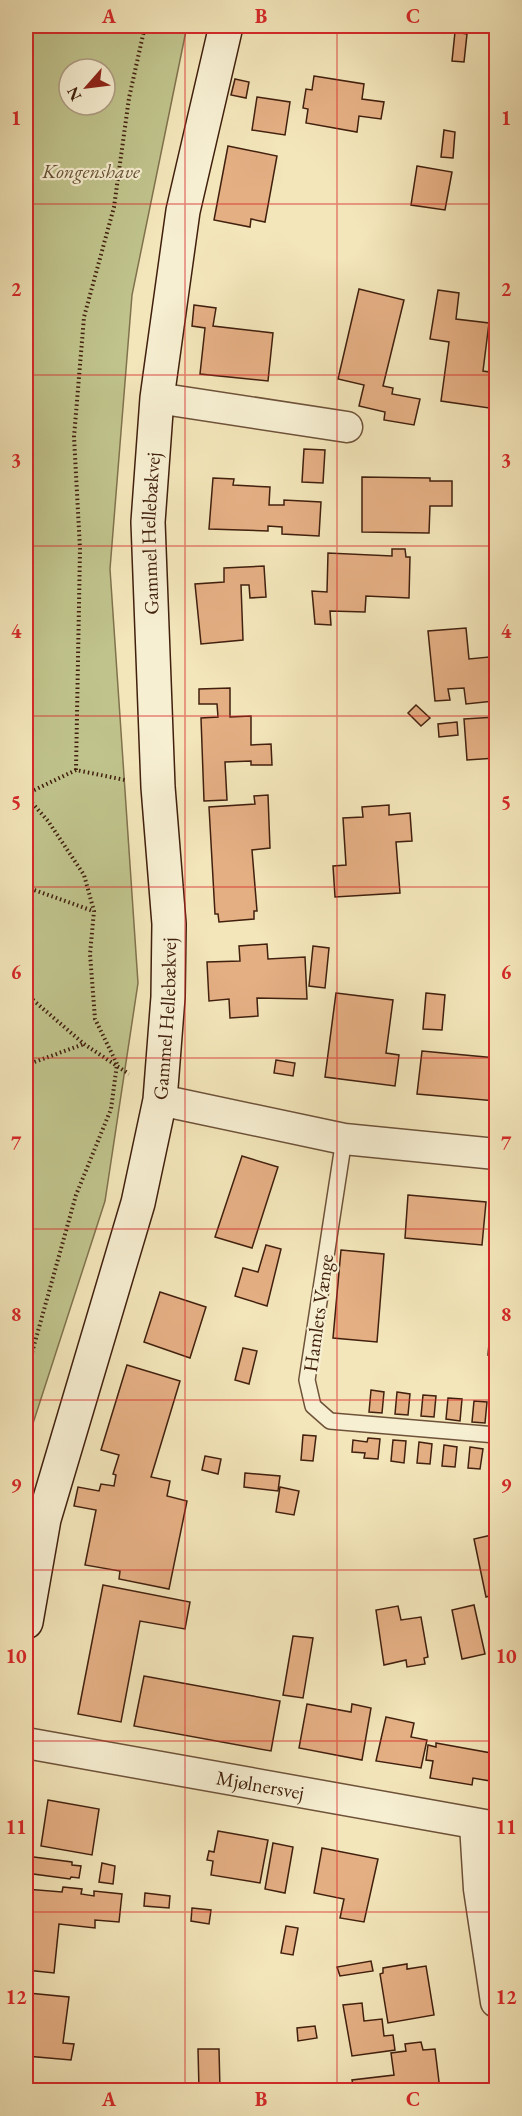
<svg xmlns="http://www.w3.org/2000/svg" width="522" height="2116" font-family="'EB Garamond',serif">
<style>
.green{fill:#c0c38c;stroke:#80724d;stroke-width:1.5;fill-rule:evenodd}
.building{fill:#e5af84;stroke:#41200e;stroke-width:1.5}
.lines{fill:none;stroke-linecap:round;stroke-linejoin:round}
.service-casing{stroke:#6e5239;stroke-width:18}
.minor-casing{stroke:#6e5239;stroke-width:33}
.secondary-casing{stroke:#41200e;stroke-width:36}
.path{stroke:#41200e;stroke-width:4;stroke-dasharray:1.5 3;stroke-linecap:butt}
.service{stroke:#f7efd2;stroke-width:15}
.minor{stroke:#f7efd2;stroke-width:30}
.secondary{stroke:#f7efd2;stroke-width:33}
.grid{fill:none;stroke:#d62828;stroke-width:1.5;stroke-opacity:0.55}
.labels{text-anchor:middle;stroke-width:4.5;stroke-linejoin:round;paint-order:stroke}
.park-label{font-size:20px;font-style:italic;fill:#675134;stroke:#f7efd2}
.street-label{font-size:20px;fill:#41200e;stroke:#f7efd2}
.neatline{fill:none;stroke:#d62828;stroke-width:2}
.grid-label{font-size:20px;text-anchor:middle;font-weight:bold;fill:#d62828}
</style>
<rect width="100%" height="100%" fill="#f3e6ba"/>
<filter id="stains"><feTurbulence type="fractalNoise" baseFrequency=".00333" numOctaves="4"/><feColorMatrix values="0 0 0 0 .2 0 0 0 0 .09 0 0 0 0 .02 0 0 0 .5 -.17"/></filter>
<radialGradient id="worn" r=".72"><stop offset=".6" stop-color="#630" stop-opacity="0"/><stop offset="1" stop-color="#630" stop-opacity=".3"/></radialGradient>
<path class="green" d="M26 26H187L132 295 110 569 138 983 105 1201 26 1445ZM69 69H105V105H69Z"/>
<g class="building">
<polygon points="455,32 467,34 464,62 452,61"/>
<polygon points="314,76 364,84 362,99 384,102 381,119 359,116 357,132 306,123 308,109 303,108 306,89 312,90"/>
<polygon points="235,79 249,82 246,98 231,95"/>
<polygon points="257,97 290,102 285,135 252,130"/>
<polygon points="444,130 455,132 453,158 441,157"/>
<polygon points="228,146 277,156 265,222 251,219 250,227 214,220"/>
<polygon points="417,166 452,172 445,210 411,205"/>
<polygon points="359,289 404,300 383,386 393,388 392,394 420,399 414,425 384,420 385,412 359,406 364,385 338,379"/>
<polygon points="438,290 459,293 456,319 489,323 483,371 496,373 496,409 441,401 449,342 430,339"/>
<polygon points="194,305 216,308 213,326 273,333 268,381 200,374 205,328 192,326"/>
<polygon points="304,449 325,450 323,483 302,482"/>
<polygon points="362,477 430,478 430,481 452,481 452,506 430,506 429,533 362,532"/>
<polygon points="213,478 234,479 233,485 270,487 269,505 284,505 284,500 321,502 319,536 282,534 282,527 268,526 268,531 209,529"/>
<polygon points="392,549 405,549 406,557 410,557 409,598 366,596 365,612 330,611 331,625 315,624 312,591 327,592 328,553 392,556"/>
<polygon points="264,566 266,597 250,598 249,585 241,585 243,640 201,644 195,584 224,582 224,568"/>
<polygon points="466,628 469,659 489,657 490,680 496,680 496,705 494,701 466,704 464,688 448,689 450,700 435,701 428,631"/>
<polygon points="230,688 230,717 251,716 251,745 271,744 272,765 251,765 251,761 225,762 227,800 204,801 201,718 218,717 217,704 199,704 199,689"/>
<polygon points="416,705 430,718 421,726 408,713"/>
<polygon points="496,717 496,758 467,760 464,719"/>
<polygon points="457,722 458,735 439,737 438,724"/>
<polygon points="268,795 270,848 252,850 257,911 254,911 254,919 219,922 218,914 215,914 209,807 255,804 254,796"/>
<polygon points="389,805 389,815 410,813 412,841 396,842 400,893 335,897 333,866 346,865 343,818 363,817 362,807"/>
<polygon points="267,944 268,959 305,957 307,999 257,998 258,1016 230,1018 229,999 209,1001 207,962 240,961 239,946"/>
<polygon points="313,946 329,948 325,988 309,986"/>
<polygon points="336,993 393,1000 386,1053 399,1055 395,1086 325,1077"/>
<polygon points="426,993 445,995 442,1030 423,1029"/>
<polygon points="422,1051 496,1058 496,1101 417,1094"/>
<polygon points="276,1060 295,1063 293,1076 274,1073"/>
<polygon points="242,1156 278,1167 252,1248 215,1237"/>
<polygon points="408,1195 486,1202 482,1245 405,1238"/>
<polygon points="266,1245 281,1249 267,1306 235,1296 243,1268 258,1272"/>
<polygon points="341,1250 384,1254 377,1342 333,1338"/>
<polygon points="496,1265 496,1355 488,1355"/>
<polygon points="160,1292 206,1307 190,1358 144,1342"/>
<polygon points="243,1348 257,1351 249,1384 235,1380"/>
<polygon points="127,1365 180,1381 151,1477 170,1481 167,1496 187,1501 169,1589 119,1579 120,1571 85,1565 96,1510 74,1506 78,1487 99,1491 101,1484 114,1486 116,1475 113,1474 119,1455 101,1450"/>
<polygon points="371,1390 384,1392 382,1413 369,1412"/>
<polygon points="397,1392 410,1394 408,1415 395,1414"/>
<polygon points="423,1395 436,1396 434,1417 421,1416"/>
<polygon points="448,1398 462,1399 460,1421 446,1419"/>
<polygon points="474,1401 487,1402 485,1423 472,1422"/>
<polygon points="303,1435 316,1436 313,1461 301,1460"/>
<polygon points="368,1438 380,1439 378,1459 364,1458 365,1453 352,1452 353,1440 367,1442"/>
<polygon points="393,1440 406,1441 404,1463 391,1461"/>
<polygon points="419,1442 432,1444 430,1464 417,1463"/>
<polygon points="444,1445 457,1447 455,1467 442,1466"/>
<polygon points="470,1447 483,1449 480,1469 468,1468"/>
<polygon points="205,1456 221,1459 218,1474 202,1470"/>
<polygon points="245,1473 280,1476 278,1491 244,1487"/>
<polygon points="280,1487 299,1491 294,1515 276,1512"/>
<polygon points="496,1534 496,1613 493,1595 486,1597 474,1539"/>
<polygon points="103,1585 190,1602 185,1629 140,1621 121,1722 78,1714"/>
<polygon points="474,1605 485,1654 462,1659 452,1610"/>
<polygon points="398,1606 401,1620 421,1617 428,1657 424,1658 425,1664 407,1667 406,1660 384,1665 376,1610"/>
<polygon points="293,1636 313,1638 303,1698 283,1695"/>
<polygon points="144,1676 280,1701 271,1751 134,1726"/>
<polygon points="307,1704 351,1712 352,1704 371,1708 362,1760 299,1748"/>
<polygon points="386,1717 414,1723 411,1737 427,1740 421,1768 376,1761"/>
<polygon points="436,1743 491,1753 496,1782 473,1778 472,1785 430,1778 433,1761 426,1760 428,1745 436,1747"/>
<polygon points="48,1800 99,1809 92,1855 41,1846"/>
<polygon points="218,1831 268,1840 260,1883 211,1875 213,1861 207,1860 209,1851 214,1852"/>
<polygon points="273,1843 293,1847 285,1893 265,1889"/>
<polygon points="322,1848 378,1859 364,1922 340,1918 344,1899 314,1893"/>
<polygon points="26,1856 72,1862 72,1865 81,1866 79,1878 71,1877 70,1879 26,1873"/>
<polygon points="102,1863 115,1866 113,1884 99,1882"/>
<polygon points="63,1887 82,1889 81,1894 94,1896 94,1891 122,1894 119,1922 95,1920 95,1928 59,1924 54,1973 26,1970 26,1889 62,1892"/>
<polygon points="145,1893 170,1896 169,1908 144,1906"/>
<polygon points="192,1908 211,1910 209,1924 191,1921"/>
<polygon points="286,1926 298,1928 293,1955 281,1953"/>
<polygon points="371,1961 373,1971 340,1976 337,1967"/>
<polygon points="407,1964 407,1969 426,1966 434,2015 388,2023 380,1974 383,1973 383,1968"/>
<polygon points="28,1993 69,1997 63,2043 74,2044 71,2060 26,2056"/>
<polygon points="362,2003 364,2021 382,2019 384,2036 393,2035 395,2050 352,2056 343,2005"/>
<polygon points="315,2026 317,2038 298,2041 297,2028"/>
<polygon points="421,2042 423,2050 435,2049 440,2090 354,2090 352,2080 394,2075 391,2053 406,2051 405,2044"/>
<polygon points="198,2049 219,2049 220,2090 199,2090"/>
<polygon points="26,2084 43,2084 42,2090 26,2090"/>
</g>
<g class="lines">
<g class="service-casing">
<polyline id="service" points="344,1139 307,1380 313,1406 330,1421 496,1435"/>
</g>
<g class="minor-casing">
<g id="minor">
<polyline points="157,398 347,427"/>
<polyline points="160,1100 344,1139 496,1154"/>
<path id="s1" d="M26 1743 496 1827"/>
<polyline points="475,1824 479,1889 496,2002"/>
</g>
</g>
<g class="secondary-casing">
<g id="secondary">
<path id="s2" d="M26 1622 44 1519 138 1203 160 1100 168 997 169 924 158 787 148 522 157 398 183 211 226 26"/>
</g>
</g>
<g class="path">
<polyline points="76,770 80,549 74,437 84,317 114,207 129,98 145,26"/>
<polyline points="26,794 76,770 125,780"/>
<polyline points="26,796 48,821 84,875 94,911 90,954 95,1019 117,1064 111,1109 76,1195 26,1374"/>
<polyline points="26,887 93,911"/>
<polyline points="26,994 84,1044 129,1074"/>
<polyline points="26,1065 84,1044"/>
</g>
<use href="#service" class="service"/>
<use href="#minor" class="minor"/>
<use href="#secondary" class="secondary"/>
</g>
<path class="grid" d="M185 26V2090M337 26V2090M26 204H496M26 375H496M26 546H496M26 716H496M26 887H496M26 1058H496M26 1229H496M26 1400H496M26 1570H496M26 1741H496M26 1912H496"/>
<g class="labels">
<g class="park-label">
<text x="91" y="178">Kongenshave</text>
</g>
<g class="street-label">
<text dy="7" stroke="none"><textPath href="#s2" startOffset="1107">Gammel Hellebækvej</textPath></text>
<text dy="7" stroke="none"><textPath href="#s2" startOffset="621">Gammel Hellebækvej</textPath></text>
<text transform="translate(318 1313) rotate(-82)" y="7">Hamlets Vænge</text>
<text dy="7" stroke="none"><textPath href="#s1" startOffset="238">Mjølnersvej</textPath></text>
</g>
</g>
<rect width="522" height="2116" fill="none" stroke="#f3e6ba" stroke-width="66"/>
<g transform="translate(87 87) rotate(242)"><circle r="28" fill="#f7efd2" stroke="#ae9c84" stroke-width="1.5"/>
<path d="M0-4.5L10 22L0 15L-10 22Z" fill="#8f2418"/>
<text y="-9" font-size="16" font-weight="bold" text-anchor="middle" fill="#41200e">N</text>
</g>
<rect x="33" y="33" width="456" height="2050" class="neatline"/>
<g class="grid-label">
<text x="109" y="23">A</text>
<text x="261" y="23">B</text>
<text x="413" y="23">C</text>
<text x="16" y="125">1</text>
<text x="506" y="125">1</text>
<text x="16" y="296">2</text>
<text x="506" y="296">2</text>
<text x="16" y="467">3</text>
<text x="506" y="467">3</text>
<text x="16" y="638">4</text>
<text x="506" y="638">4</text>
<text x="16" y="809">5</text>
<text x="506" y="809">5</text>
<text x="16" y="979">6</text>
<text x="506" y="979">6</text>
<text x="16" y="1150">7</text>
<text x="506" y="1150">7</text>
<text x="16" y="1321">8</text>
<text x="506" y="1321">8</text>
<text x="16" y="1492">9</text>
<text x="506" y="1492">9</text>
<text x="16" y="1663">10</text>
<text x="506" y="1663">10</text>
<text x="16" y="1834">11</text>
<text x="506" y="1834">11</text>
<text x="16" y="2004">12</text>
<text x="506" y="2004">12</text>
<text x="109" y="2106">A</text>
<text x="261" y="2106">B</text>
<text x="413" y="2106">C</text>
</g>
<rect width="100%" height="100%" filter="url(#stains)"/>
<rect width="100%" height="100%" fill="url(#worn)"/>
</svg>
